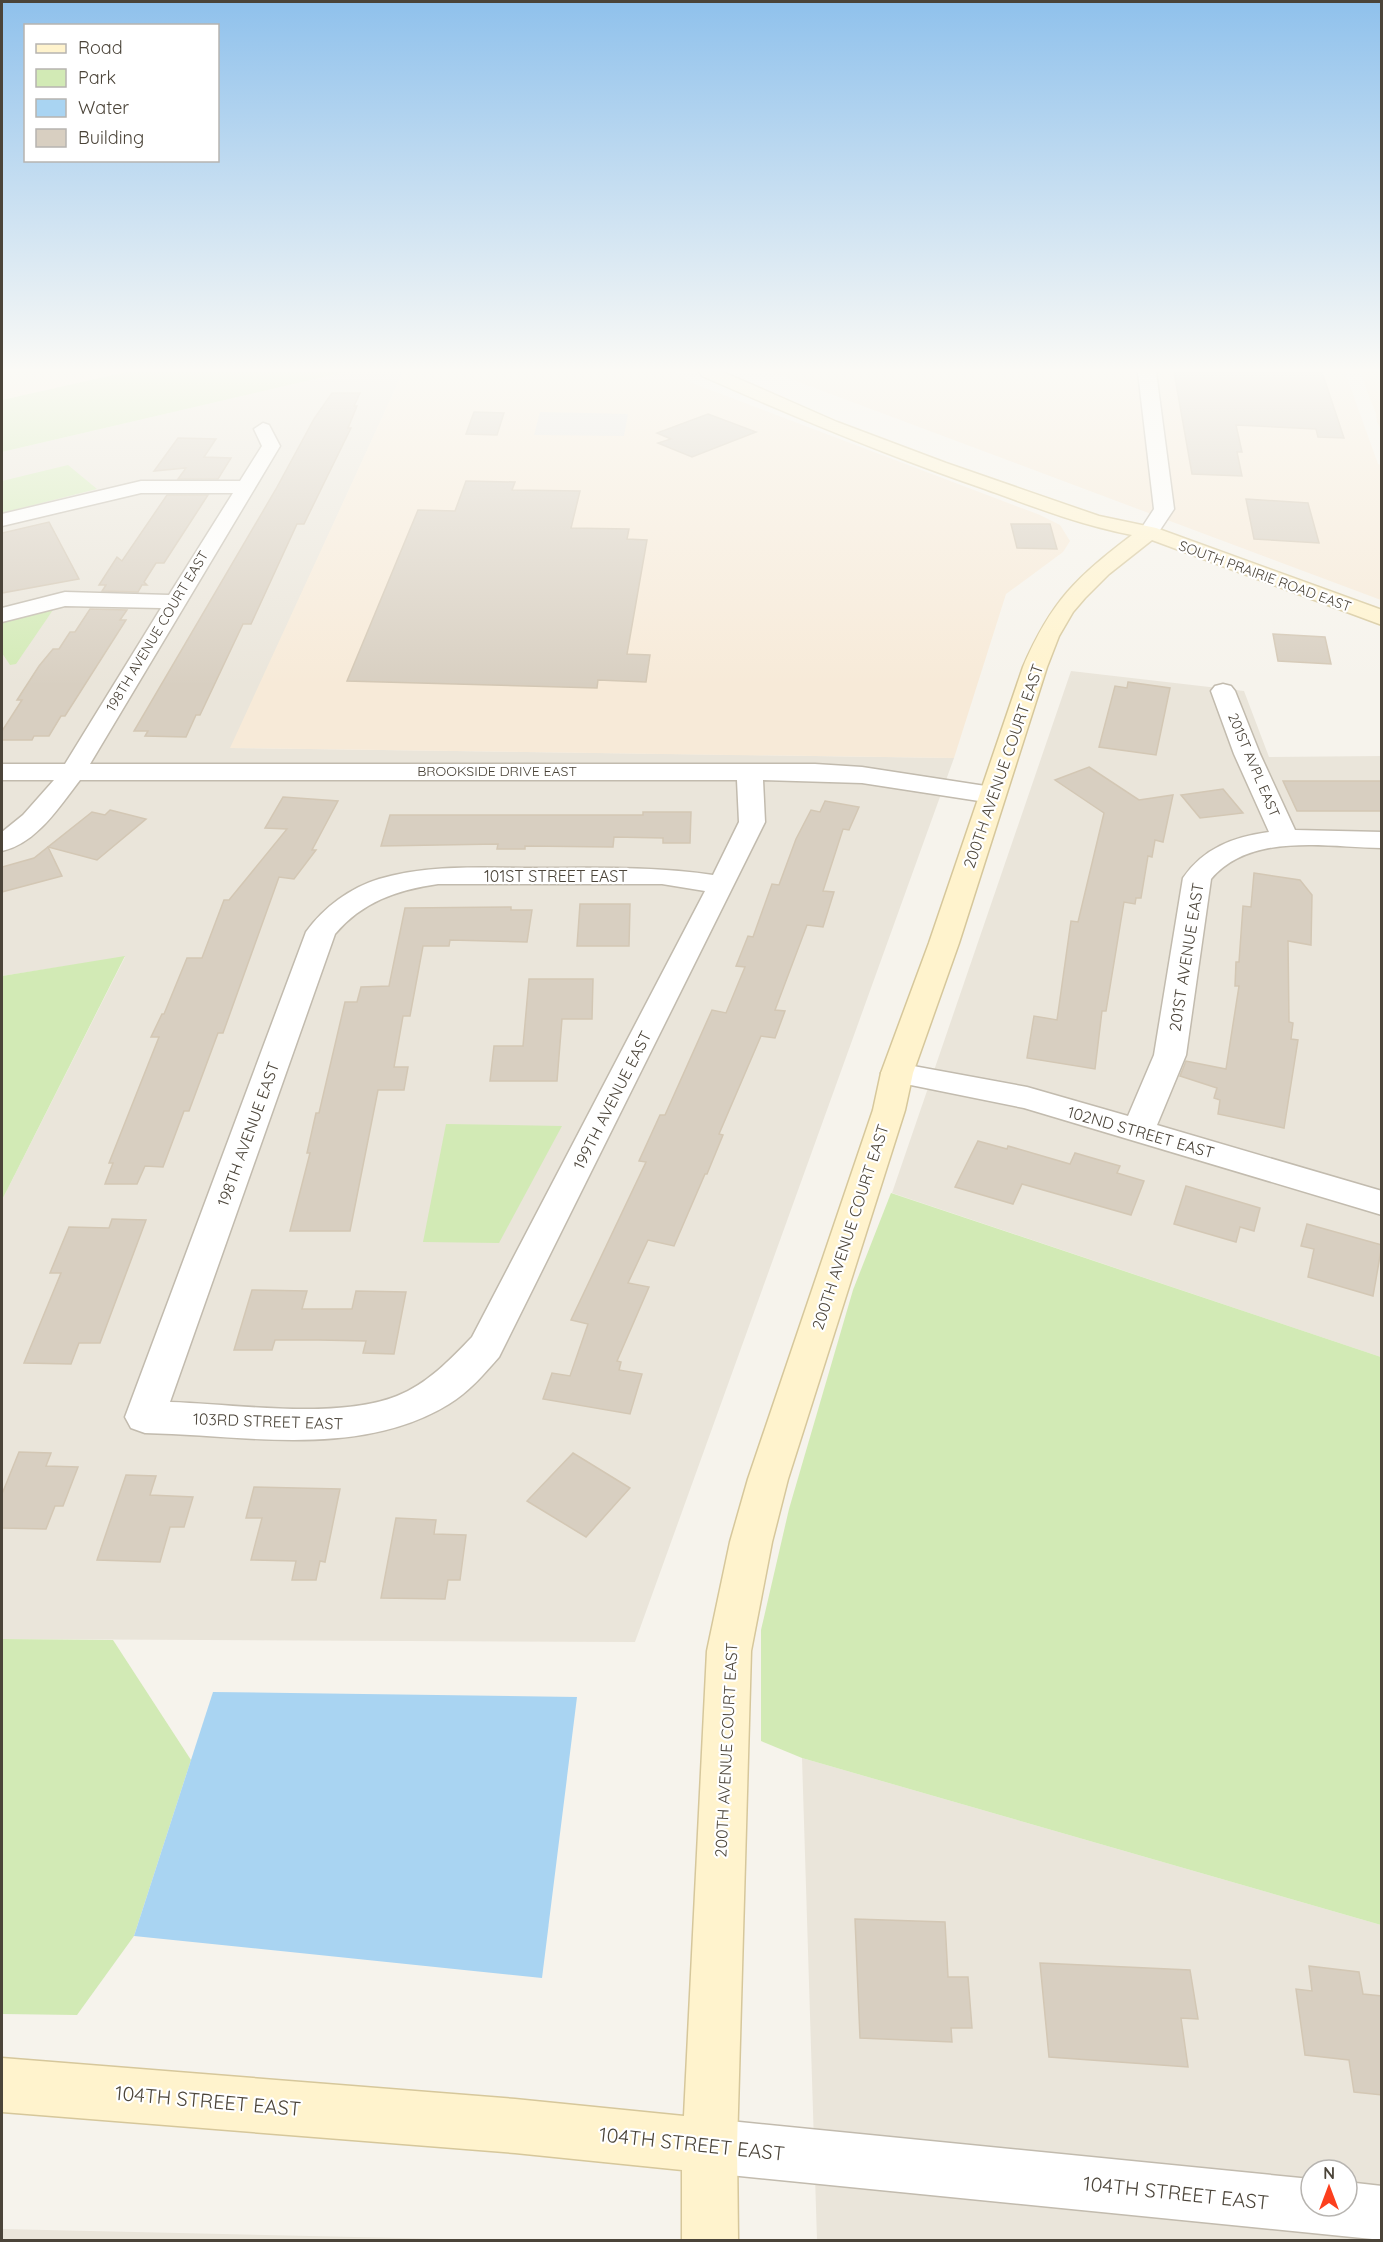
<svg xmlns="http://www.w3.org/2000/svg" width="1383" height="2242" font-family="Quicksand,sans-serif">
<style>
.residential{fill:#eae5da;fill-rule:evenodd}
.commercial{fill:#f7ead8}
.green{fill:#d2eab5}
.parking{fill:#e5e3e0}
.water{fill:#a9d4f2}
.building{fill:#d8cfc1;stroke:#d3c7b4;stroke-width:1.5}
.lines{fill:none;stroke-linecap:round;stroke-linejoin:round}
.street-casing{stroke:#c2bbae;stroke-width:3}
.secondary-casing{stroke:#d6c79b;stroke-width:3}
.street{fill:#fff;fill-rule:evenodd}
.secondary{fill:#fff3cd;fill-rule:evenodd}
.labels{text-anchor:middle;stroke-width:4.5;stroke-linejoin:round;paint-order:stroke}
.far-street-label{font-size:14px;fill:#4b4439;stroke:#fff}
.street-label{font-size:16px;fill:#4b4439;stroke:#fff}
.near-street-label{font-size:20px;fill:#4b4439;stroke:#fff}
</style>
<rect width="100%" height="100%" fill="#f6f3ec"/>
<g class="residential">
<polygon points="345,372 403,372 231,748 954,758 635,1642 2,1639 2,1200 125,957 2,976 2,452"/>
<polygon points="1071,671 1244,691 1269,757 1381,756 1381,1357 892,1193"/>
<path d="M802 1758 1381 1925V2240H817ZM1311 2170H1347V2206H1311Z"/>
<polygon points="2,2229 489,2240 2,2240"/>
</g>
<g class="commercial">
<polygon points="2,372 126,372 2,400"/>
<polygon points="403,372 675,372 692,383 1040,515 1060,525 1070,541 1063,552 1006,594 954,758 230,748"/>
<polygon points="772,372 1345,372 1378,464 1381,465 1381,600"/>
<polygon points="1360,372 1381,372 1381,429 1377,422 1376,414"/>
</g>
<g class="green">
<polygon points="126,372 345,372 2,452 2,400"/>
<polygon points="68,465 97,489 2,513 2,481"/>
<polygon points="55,607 16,664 10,665 2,653 2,621"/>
<polygon points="125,956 2,1200 2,976"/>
<polygon points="446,1124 562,1126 499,1243 423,1242"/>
<polygon points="891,1193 1381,1357 1381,1925 802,1758 761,1741 761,1630 789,1509 853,1290"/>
<polygon points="2,1639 113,1640 191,1760 134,1936 77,2015 2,2014"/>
</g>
<polygon class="parking" points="540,412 628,414 624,436 534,435"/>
<polygon class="water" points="213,1692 577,1697 542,1978 134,1936"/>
<g class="building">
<polygon points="1174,372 1322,372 1344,438 1318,437 1316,429 1236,425 1242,452 1237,452 1242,476 1192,474"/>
<polygon points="332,393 360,393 354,406 357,406 348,428 351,428 304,524 297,524 251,624 243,624 200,715 196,715 186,737 145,736 148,731 134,731 276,489 314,419"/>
<polygon points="474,412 504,413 497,435 466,434"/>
<polygon points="708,414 756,432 692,457 658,443 671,439 657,433"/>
<polygon points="178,438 216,439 204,457 231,458 218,479 178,479 186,468 154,471"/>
<polygon points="466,481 515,482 512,490 580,491 571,528 629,529 627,539 647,540 627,654 650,655 646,682 598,680 597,688 347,681 418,510 455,511"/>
<polygon points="167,495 208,495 164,563 156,563 144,582 147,585 142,585 138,592 102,591 106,585 99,585 117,557 122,561"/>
<polygon points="1246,499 1308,503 1319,543 1254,539"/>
<polygon points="49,522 79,579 2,593 2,533"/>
<polygon points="1011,524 1050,524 1057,549 1017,548"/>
<polygon points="90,609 127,610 120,620 126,620 65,716 61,716 49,736 34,736 32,740 2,740 2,731 22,700 17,700 39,666 53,649 59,649 70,632 75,632"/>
<polygon points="1273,634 1325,637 1331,664 1278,661"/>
<polygon points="1128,682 1170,688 1156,755 1099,747 1115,686 1127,688"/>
<polygon points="1089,767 1139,800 1173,795 1163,842 1155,840 1152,857 1148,856 1141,898 1136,898 1135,904 1124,902 1106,1011 1102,1011 1095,1069 1027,1058 1034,1016 1057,1020 1071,921 1078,922 1104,813 1055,780"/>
<polygon points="1283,781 1382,781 1382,811 1297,811"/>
<polygon points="1223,789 1243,813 1200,818 1181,795"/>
<polygon points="283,797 338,801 312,850 316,850 294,879 279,877 223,1033 218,1033 189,1111 184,1111 163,1167 145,1166 137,1184 105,1184 113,1163 109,1163 159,1037 151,1037 162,1014 164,1014 187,958 202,958 224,900 229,900 287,829 265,828"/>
<polygon points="825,801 859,807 849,830 843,829 823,891 834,892 823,927 807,925 775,1010 785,1011 775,1038 761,1036 719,1134 723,1135 707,1174 705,1174 674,1246 648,1240 628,1283 649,1287 617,1361 621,1362 619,1370 642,1374 630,1414 543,1399 552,1373 570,1376 588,1324 571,1320 646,1162 639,1161 660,1115 665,1115 712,1010 726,1013 745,967 736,966 748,936 753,937 772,884 779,885 796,839 811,810 820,812"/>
<polygon points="110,810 146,819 97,860 48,847 92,812 105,815"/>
<polygon points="643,812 691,812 690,843 663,843 663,838 614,837 613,847 525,846 525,849 497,849 498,844 381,846 390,815 643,815"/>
<polygon points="48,847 62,876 2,892 2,867 34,858"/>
<polygon points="1254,873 1300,880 1312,895 1311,945 1288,941 1289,1022 1293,1023 1291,1039 1298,1040 1284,1128 1218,1114 1220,1100 1214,1098 1217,1088 1180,1076 1186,1061 1226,1069 1239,986 1235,986 1236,962 1239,962 1243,906 1251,907"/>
<polygon points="580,904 630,904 629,946 577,946"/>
<polygon points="511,907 511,910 532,910 527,942 450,940 449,946 423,946 410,1016 403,1016 394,1067 408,1067 404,1090 378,1090 350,1231 290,1231 310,1153 307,1153 316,1113 319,1113 345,1002 357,1002 361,987 389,986 405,908"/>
<polygon points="529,979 593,979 592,1019 562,1019 557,1081 490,1081 494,1046 523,1046"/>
<polygon points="978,1141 1007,1149 1008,1146 1070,1164 1075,1153 1120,1166 1117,1173 1144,1181 1131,1215 1022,1184 1013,1204 955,1187"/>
<polygon points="1186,1186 1260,1208 1254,1231 1240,1227 1236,1242 1174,1224"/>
<polygon points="112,1219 146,1220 100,1343 79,1343 71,1364 24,1363 61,1273 50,1273 69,1227 109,1228"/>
<polygon points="1307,1224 1382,1245 1373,1296 1308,1277 1314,1249 1301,1246"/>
<polygon points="252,1290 307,1291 302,1309 352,1309 356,1291 406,1292 394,1354 363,1353 366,1341 319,1340 275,1340 272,1350 234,1350"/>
<polygon points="19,1452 51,1453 46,1466 78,1467 63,1506 55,1506 46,1529 2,1528 2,1494"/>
<polygon points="573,1453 630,1488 586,1537 527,1501"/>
<polygon points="126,1475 156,1476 150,1495 193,1497 184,1527 170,1527 160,1562 97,1560"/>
<polygon points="254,1487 340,1489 325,1562 320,1561 316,1580 292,1580 296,1561 251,1560 262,1518 246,1518"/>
<polygon points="396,1518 436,1520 434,1534 466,1535 460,1580 448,1580 445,1599 381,1598"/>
<polygon points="855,1919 945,1922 948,1977 968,1977 972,2028 951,2028 952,2042 860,2038"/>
<polygon points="1040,1963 1190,1970 1198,2019 1181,2018 1188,2067 1049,2057"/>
<polygon points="1309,1966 1359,1972 1363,1994 1382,1996 1382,2095 1354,2092 1349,2060 1305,2055 1296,1989 1312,1991"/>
</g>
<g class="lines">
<g class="street-casing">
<g id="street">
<polygon points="1138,372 1156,372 1174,509 1156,536 1142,536 1139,532 1154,509"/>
<path d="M263 423 269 425 280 446 90 764H815L862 767 992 787 1001 789 1005 795 1001 801 992 803 862 783 763 780 765 822 499 1357C484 1374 469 1392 449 1404 360 1459 244 1435 145 1433L131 1428 125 1417 306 932C324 907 350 888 379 879 430 864 482 868 534 868 595 868 652 866 713 875L739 822 737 780H80C60 806 36 844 2 851V832L23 815 54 780H2V764H65L161 608 65 606 2 622V608L65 592 169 595 233 493H141L2 526V514L141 481H240L262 446 254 429ZM438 884H662L705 891 472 1337C450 1360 427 1384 397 1396 337 1420 235 1404 170 1402L335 934C362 902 397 890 438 884Z"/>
<path d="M1223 684 1231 686 1235 691 1260 754 1295 830 1382 832V848C1326 847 1251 832 1211 879L1186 1055 1157 1125 1382 1191V1215L1024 1108 886 1080 881 1073 886 1066 897 1063 1027 1087 1128 1116 1154 1055 1183 878C1204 848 1233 837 1269 832L1234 754 1211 691 1215 686Z"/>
<polygon points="710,2119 1311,2179 1311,2206 1347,2206 1347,2182 1382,2186 1382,2240 710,2173 691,2165 683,2146 691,2127"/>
</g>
</g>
<g class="secondary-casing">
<path id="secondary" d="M700 372H723L837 422 946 463 1099 516 1156 528 1382 610V625L1152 540 1109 574 1085 598 1073 612 1059 636 1047 667 959 943 913 1073 905 1110 788 1479 772 1542 751 1651 737 2146 738 2240H682V2170L515 2153 2 2112V2058L515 2099 684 2116 707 1651 730 1542 748 1479 873 1110 881 1073 929 943 1023 667C1052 600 1076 578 1132 535 1081 525 1034 507 985 489 888 456 795 417 702 376Z"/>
</g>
<use href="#street" class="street"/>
<use href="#secondary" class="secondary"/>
</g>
<linearGradient id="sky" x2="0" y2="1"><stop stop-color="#8fc1ec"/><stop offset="0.54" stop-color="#fbfaf6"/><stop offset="1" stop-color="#fbfaf6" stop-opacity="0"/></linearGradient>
<rect width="1383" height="686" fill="url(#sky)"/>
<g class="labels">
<g class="far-street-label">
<text transform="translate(1265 576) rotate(20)" y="5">SOUTH PRAIRIE ROAD EAST</text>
<text transform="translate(157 631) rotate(-59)" y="5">198TH AVENUE COURT EAST</text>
<text transform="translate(1254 765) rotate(67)" y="5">201ST AVPL EAST</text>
<text x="497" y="776">BROOKSIDE DRIVE EAST</text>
</g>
<g class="street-label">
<text transform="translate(1003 766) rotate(-71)" y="6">200TH AVENUE COURT EAST</text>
<text x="556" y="882">101ST STREET EAST</text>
<text transform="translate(1186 957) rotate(-81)" y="6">201ST AVENUE EAST</text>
<text transform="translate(612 1100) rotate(-63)" y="6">199TH AVENUE EAST</text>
<text transform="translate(1141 1132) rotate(16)" y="6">102ND STREET EAST</text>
<text transform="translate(248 1134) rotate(-70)" y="6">198TH AVENUE EAST</text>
<text transform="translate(850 1227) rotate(-72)" y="6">200TH AVENUE COURT EAST</text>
<text transform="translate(268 1421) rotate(2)" y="6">103RD STREET EAST</text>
<text transform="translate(726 1750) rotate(-87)" y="6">200TH AVENUE COURT EAST</text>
</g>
<g class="near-street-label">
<text transform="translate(208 2101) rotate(5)" y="7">104TH STREET EAST</text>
<text transform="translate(692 2144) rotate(6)" y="7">104TH STREET EAST</text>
<text transform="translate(1176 2193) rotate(6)" y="7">104TH STREET EAST</text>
</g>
</g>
<rect width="1383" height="2242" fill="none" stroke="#4b4439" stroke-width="6"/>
<rect x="24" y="24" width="195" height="138" fill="#ffffff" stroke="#b7b4b0" stroke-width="1.5"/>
<rect x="36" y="44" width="30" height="9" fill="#fff3cd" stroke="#b7b4b0" stroke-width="1.5"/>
<text x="78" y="54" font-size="18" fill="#4b4439">Road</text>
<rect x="36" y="69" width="30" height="18" fill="#d2eab5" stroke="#b7b4b0" stroke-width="1.5"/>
<text x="78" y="84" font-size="18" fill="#4b4439">Park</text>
<rect x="36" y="99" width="30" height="18" fill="#a9d4f2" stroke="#b7b4b0" stroke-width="1.5"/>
<text x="78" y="114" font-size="18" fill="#4b4439">Water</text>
<rect x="36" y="129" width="30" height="18" fill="#d8cfc1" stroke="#b7b4b0" stroke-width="1.5"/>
<text x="78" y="144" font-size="18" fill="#4b4439">Building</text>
<g transform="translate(1329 2188)"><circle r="28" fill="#ffffff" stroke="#b7b4b0" stroke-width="1.5"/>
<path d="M0-4.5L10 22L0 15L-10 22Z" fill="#fc3f1d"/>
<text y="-9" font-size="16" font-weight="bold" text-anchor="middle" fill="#4b4439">N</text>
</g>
</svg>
